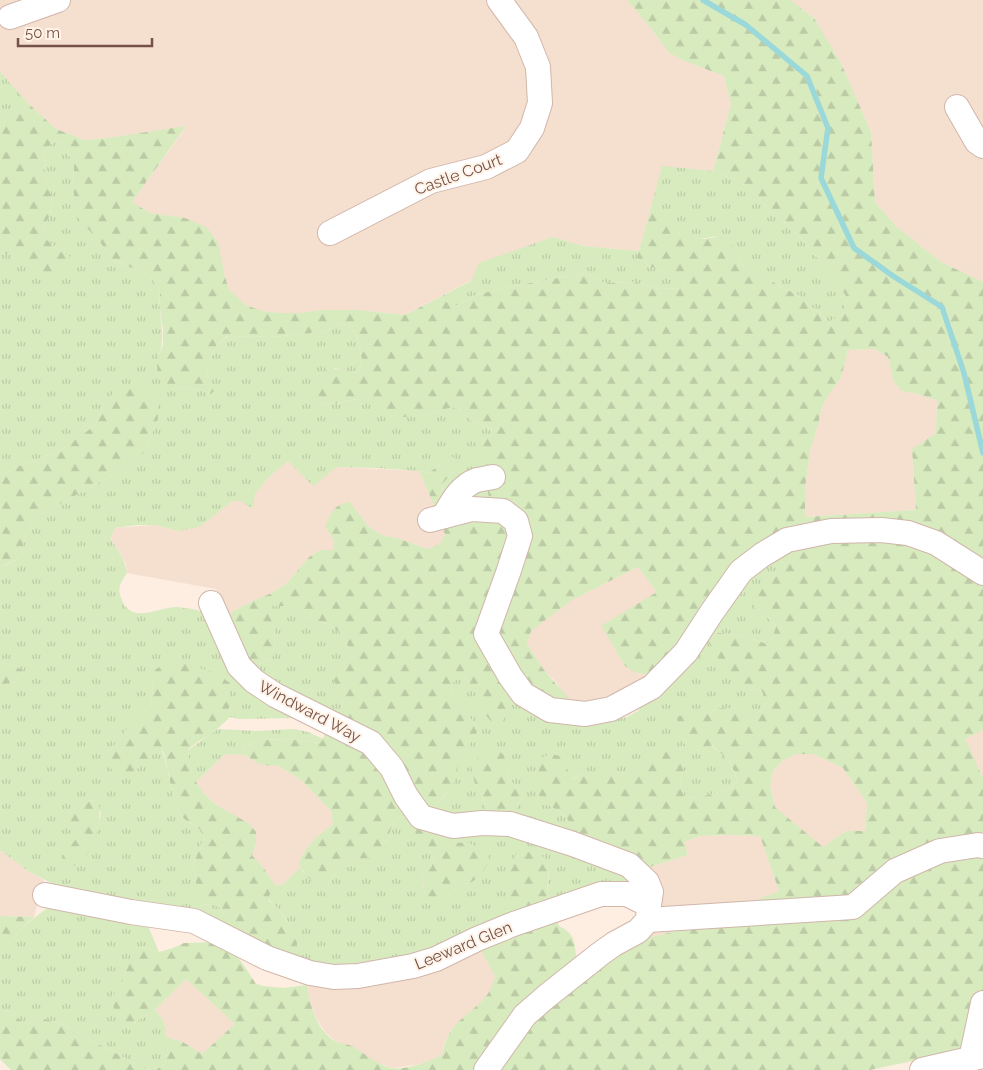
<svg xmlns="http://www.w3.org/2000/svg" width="983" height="1070" font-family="Raleway,sans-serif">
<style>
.residential{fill:#f5dfcf}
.grass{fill:url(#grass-tufts);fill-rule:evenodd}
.forest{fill:url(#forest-firs);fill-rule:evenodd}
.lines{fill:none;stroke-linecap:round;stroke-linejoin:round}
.stream{stroke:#9bd8d9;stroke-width:5.5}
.minor-casing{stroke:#d1b6aa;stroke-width:26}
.minor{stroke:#fff;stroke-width:24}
.labels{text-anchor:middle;stroke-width:4;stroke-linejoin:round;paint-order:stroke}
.street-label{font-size:16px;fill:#755147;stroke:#fff3e8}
</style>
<defs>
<pattern id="grass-tufts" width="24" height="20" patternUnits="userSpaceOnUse" patternTransform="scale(1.25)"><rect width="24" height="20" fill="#d7ebbf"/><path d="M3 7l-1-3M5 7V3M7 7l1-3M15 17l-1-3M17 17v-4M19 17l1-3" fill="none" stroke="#bccba6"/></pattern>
<pattern id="forest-firs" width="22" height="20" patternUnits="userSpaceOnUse" patternTransform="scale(1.25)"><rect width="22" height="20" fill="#d7ebbf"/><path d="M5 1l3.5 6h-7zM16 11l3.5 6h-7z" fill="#bccba6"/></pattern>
</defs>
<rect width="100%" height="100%" fill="#fdeee1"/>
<g class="residential">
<polygon points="0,0 627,0 649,26 669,53 687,62 724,76 731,104 713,171 662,167 639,251 584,246 553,237 405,315 377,312 321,310 301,313 279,313 262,312 246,305 229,290 224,273 185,218 150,213 132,202 186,127 108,138 85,140 56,129 29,104 9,82 0,71"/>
<polygon points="790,0 983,0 983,282 941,262 897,227 875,202 871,132 841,63 814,18"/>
<polygon points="875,349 888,357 894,382 902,391 917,394 937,400 936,433 912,450 916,510 805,517 805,489 810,451 818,425 821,410 827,397 841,378 848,350"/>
<polygon points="288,460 337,467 419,471 438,512 445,535 440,544 428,549 397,538 384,536 369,527 350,502 334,540 333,551 320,550 309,557 287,583 272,593 255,600 232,612 227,620 223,603 216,589 127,573 126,564 120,553 110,539 115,528 155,525 179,531 219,512 232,501 241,501 255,494 270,476"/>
<polygon points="638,567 657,592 634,672 648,675 638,685 625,692 586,701 568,703 556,682 544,670 527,644 531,631 572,600"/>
<polygon points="983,730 983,778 964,739"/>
<polygon points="225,754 245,755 259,764 271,766 277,765 301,780 331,811 333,824 309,845 302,855 299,863 301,867 283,884 275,885 263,867 258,862 252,855 256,843 230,813 215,804 203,792 196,782"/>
<polygon points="797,754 813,754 843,768 867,803 865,831 846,831 823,847 775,807 770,786 773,771 782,761"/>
<polygon points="730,835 760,836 779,891 680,930 647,938 662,911 662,903 657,884 650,867 688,855 684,842 700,836"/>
<polygon points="0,850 28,871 44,880 34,917 0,916"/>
<polygon points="480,942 495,976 493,986 485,999 462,1019 450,1031 444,1044 442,1055 428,1062 414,1065 393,1068 377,1063 352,1047 337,1042 326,1033 316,1018 309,999 307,985 334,987"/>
<polygon points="186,979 235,1024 202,1054 183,1042 166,1037 164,1021 155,1010"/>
</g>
<g class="grass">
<polygon points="0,71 9,82 29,104 15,115 0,123"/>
<path d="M55 141 65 145 74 167 73 187 100 242 112 259 149 276 160 289C160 296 159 303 160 310 161 326 165 339 159 354L172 387 199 390 211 394 206 378 208 364 218 344 228 336 273 337 292 335 326 331 338 323 349 325 357 337 362 360 358 373 345 371 335 368 319 404 337 403 357 399 426 416 441 410 455 407 472 421 487 427 492 432 482 444 489 499 442 498 443 483 453 472V457L440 465 428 473 419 471 377 468 337 467 313 486 288 461 270 476 255 494 253 509 241 501H232L219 512 199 527 179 531 155 525H137L115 528 110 539C118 550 125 559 127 573 121 582 117 587 121 598 131 626 157 607 177 607 188 608 198 610 208 613L298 718 239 719 230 717 229 707 151 677 153 689 150 707C134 720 122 735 110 751H162C170 771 170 794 179 812 184 822 190 822 197 827 200 829 202 834 204 837L193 865 196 883V895L202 904 215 905 222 909 224 915V929L57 886 28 871 0 850V686L15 681 24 670 0 662V565L5 566 21 557 26 534 40 515 116 473 143 454 158 419 107 401 94 426 60 451 19 466 0 475V254L6 253 19 257H70L56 248 46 239 44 227 52 210 51 194 46 181 44 163 46 149ZM94 800 101 813C97 831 94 844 83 859L76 839V827L71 814 84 804Z"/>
<path d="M662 166 713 171 740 182 753 192 773 214 792 228 836 280 847 298 842 315 829 322 798 295 779 286 762 274 744 267 734 249 715 236C704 240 687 239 677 232 668 226 659 215 651 207Z"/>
<polygon points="553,237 584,246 639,251 637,258 657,270 682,279 684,288 660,289 633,282 605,283 585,273 502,288 473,296 458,306 438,298 471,281 479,263"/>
<path d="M777 554 786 566 776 575 755 607 767 617 776 626 773 636 767 644 747 637 715 632 744 684 762 691 767 702 757 713H743L735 708H720L704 714 677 717 697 750 711 745C724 755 735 766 737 782L727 790 696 798 685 797 680 785 683 770 639 762 637 768 632 774 615 771 607 777 583 774 572 779 566 766 550 806 562 813 582 837 512 815 524 794 508 778 507 768 475 784 483 798 488 816 436 818 435 807 445 796 454 781 458 764 478 728 454 697 451 684 463 674 473 687 485 713 504 719 507 706 513 695 617 719 627 717 638 711 756 569Z"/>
<path d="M272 606H284L296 615 329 624 345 637 351 657 336 669 343 695 342 708 334 714 308 701 251 666 272 658C274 648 276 639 274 629 272 618 269 620 272 606Z"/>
<polygon points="218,729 256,731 294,729 308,732 323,739 321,743 289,739 263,740 244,746 245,755 225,754 196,782 191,774 188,750"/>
<path d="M415 814 428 849 435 856 431 868 423 875 422 884 425 894 440 902 448 895 462 885 472 882 482 873 489 861 471 844 456 842 445 833 509 831 633 878 641 889 550 902 548 892 549 866 505 916 448 948 337 970 277 953 297 942C293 930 286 918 277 908 274 905 268 901 269 896 269 892 273 888 275 885L283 884 301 867 303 872 326 891 331 879 340 864 355 859 370 858 385 845 395 818Z"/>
<polygon points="50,906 148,926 159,952 142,947 127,967 123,981 112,998 134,1023 155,1010 164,1021 168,1047 165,1064 156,1070 149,1070 137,1065 112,1051 86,1038 63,1024 45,1019 27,1024 7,1011 0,1011 0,946 13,940 20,930 34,918"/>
</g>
<g class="forest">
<path d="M627 0H790L814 18 841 63 871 132 875 202 897 227 941 262 983 282V730L965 739 983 778V1046L870 1070H156L165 1064 168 1047 166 1037 183 1042 202 1054 235 1024 186 979 155 1010 134 1023 121 1021 114 1009 112 998 123 981 132 951 142 947 159 952 173 948 184 943 217 942 230 948 243 964 256 984 263 986 283 988 307 985C310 1006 317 1032 337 1042 342 1044 348 1044 352 1046 360 1050 367 1057 375 1061 380 1064 388 1068 393 1068 408 1070 429 1061 442 1055 444 1046 446 1037 452 1029 468 1009 490 1003 495 976L482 952 480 942 505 916C505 894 509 870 518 850 530 852 548 852 549 868 549 876 547 884 548 892 549 903 555 915 559 926 580 936 572 947 579 965L603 966 618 957 628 947 647 938 680 930 779 891 760 836 730 835 700 836 684 842 688 855 650 867 636 859 582 837 562 813 550 806 541 804C536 788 538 774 540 758L551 754 560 756 573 779 583 774 599 773 607 777 615 771 632 774C636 769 637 764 641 760 647 752 660 748 670 750 673 750 677 754 680 756L683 770 680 785 685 797 696 798 727 790 737 782C735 765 724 756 712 745L697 750 687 749 680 734 677 716 704 714 720 708H735L743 713H757L766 703 762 691C756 688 749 687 744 684 728 674 716 657 708 641L714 632 747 637 767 644 773 636 776 626 767 617 755 607 752 598 764 585 786 566 777 554 697 625 648 675 634 672 625 666 601 626 657 592 638 567 572 600 531 631 527 644 544 670 569 699 568 703 513 695C508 705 506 716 500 726 484 722 480 700 473 688 470 683 466 678 463 675L451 684 454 697 478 728C475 739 468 746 463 755 458 764 457 773 454 782 449 791 442 799 435 807L436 818 445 833 456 842 471 844 488 853 489 861 482 874 472 882 462 885 448 895 440 903 429 901C423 892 422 885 423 875L431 868 435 856 421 842 415 832 419 820 414 814 395 818 385 845 378 854 370 858 355 859 340 864 331 879 326 891C312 882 306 878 299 863 305 845 319 835 333 824L331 811 301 780 277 765 271 766 259 764 245 755 244 746 263 740 289 739 321 743 334 714 342 708 343 695 333 679 336 669 351 657 345 637 329 624 296 615 284 606H272C269 620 272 617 274 630 276 639 274 649 272 658L251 666 227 620 232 612 255 600 272 593 287 583 309 557 320 550H333L334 540 325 526C330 514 335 503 350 502L369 527 384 536 397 538 428 549 440 544 445 535C439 513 428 492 419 471L428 473 440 465 453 457 459 463 453 472 443 483 442 498 489 499 484 467 479 456 482 444 492 431 487 427 472 421 455 407 441 410 426 416 403 417 357 399 337 403 319 404 316 392 321 377 327 369C338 368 347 372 358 373L362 360 357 337 349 325 338 323 326 331 292 335 273 337 227 336 218 344 208 364 206 378 216 389 211 394 199 390 172 387 162 384 158 375 157 365 159 354 163 345V329L160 309V289L149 276 112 259 100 242 77 217 73 187 74 167 65 145 55 141 46 149 44 163 46 181 51 194 52 210 44 227 46 239 56 248 70 257C61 272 55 274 38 278 28 266 18 251 0 254V123L15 115 29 104 56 129 85 140 108 138 186 126 132 202 150 213 185 218 206 227 218 242 224 273 229 290 246 305 262 311 279 313H301L321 310H358L405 315 438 298 458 306 473 296 502 288 585 273 605 283 633 282 660 289 684 288 682 279 657 270 637 258 651 207 678 233 692 237 706 239 724 235 734 249 744 267 762 274 779 286 798 295 829 322 842 315 847 298 836 280 792 228 773 214 753 192 740 182 713 171 731 104 724 76 687 62 669 53 649 26ZM875 349 888 357 894 382 902 391 917 394 937 400 936 433 912 449 916 510 805 517V489L810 451 818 425 821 410 827 397 841 378 848 350ZM797 754H813L843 768 867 803 865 831H846L823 847 775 807 770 786 773 771 782 761Z"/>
<polygon points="120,384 141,387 157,404 158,419 143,454 116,473 40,515 26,534 21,557 4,566 0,565 0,475 19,466 60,451 94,426 107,401"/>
<path d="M177 661 216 673 230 683 229 707 230 717 213 733 199 741 188 749 191 774 203 792 215 804 248 823 256 832V843L252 855 258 862 263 867 275 885 269 896V901L279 910 294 932 297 942V949L292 952 277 953 224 929V915L222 909 215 905 202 904 196 895V883L193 865 204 837C202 834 200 829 197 827 190 822 184 821 179 812 170 794 170 771 163 751H151L147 761 132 773 115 774 109 766 110 751 127 729 139 716 150 707 153 689 151 677 156 669 166 663Z"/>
<polygon points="0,662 24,670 15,681 0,686"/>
<polygon points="495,748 504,755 507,768 508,778 524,794 512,815 488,816 483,798 475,784 471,766 482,752"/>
<path d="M94 800 99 803C101 816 97 838 90 850 86 857 79 862 73 867L65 865 62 857 76 839V827L68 820C72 809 83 804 94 800Z"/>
<polygon points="0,916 34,917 20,930 13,940 0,946"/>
<polygon points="0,1011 7,1011 27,1024 45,1019 63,1024 86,1038 112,1051 137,1065 149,1070 11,1070 0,1059"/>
</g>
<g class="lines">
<polyline class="stream" points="703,0 746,25 807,76 828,128 821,178 854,248 893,276 942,307 964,373 983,453"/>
<g class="minor-casing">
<g id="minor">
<polyline points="10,17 58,0"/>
<polyline points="957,107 977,142 983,146"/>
<polyline points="330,233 431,181 486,167 517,151 532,128 540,103 538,67 526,37 499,0"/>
<path d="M444 516C452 502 460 486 477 480 482 479 488 478 493 477"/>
<polyline points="430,520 472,509 503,511 516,521 520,536 508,573 486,634 510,676 523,694 550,710 585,714 611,709 652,687 686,652 712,612 741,571 762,555 787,540 831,531 881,530 908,533 936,543 983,573"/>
<polyline points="211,603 239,666 254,681 275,695 371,743 392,768 406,796 421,817 453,826 482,823 510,824 573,844 629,865 647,882 651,892 649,905"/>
<polyline points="45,895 131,912 194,921 267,958 310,973 334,977 358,976 413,966 436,959 477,939 511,925 601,894 627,894 649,905 648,920 638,931 614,944 600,954 547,996 525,1015 486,1070"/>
<polyline points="648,920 853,907 895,871 940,851 978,845 983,846"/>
<polyline points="971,1059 983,1003"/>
<polyline points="922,1070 983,1056"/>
</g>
</g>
<use href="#minor" class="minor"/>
</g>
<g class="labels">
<g class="street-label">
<text transform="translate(458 174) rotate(-20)" y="6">Castle Court</text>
<text transform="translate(310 711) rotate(28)" y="6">Windward Way</text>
<text transform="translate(463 945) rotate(-22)" y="6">Leeward Glen</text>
</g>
</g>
<path d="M18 38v8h134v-8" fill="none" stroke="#755147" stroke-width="2.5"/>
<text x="25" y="38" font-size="15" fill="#755147" stroke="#fff3e8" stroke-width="4" paint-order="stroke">50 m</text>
</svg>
